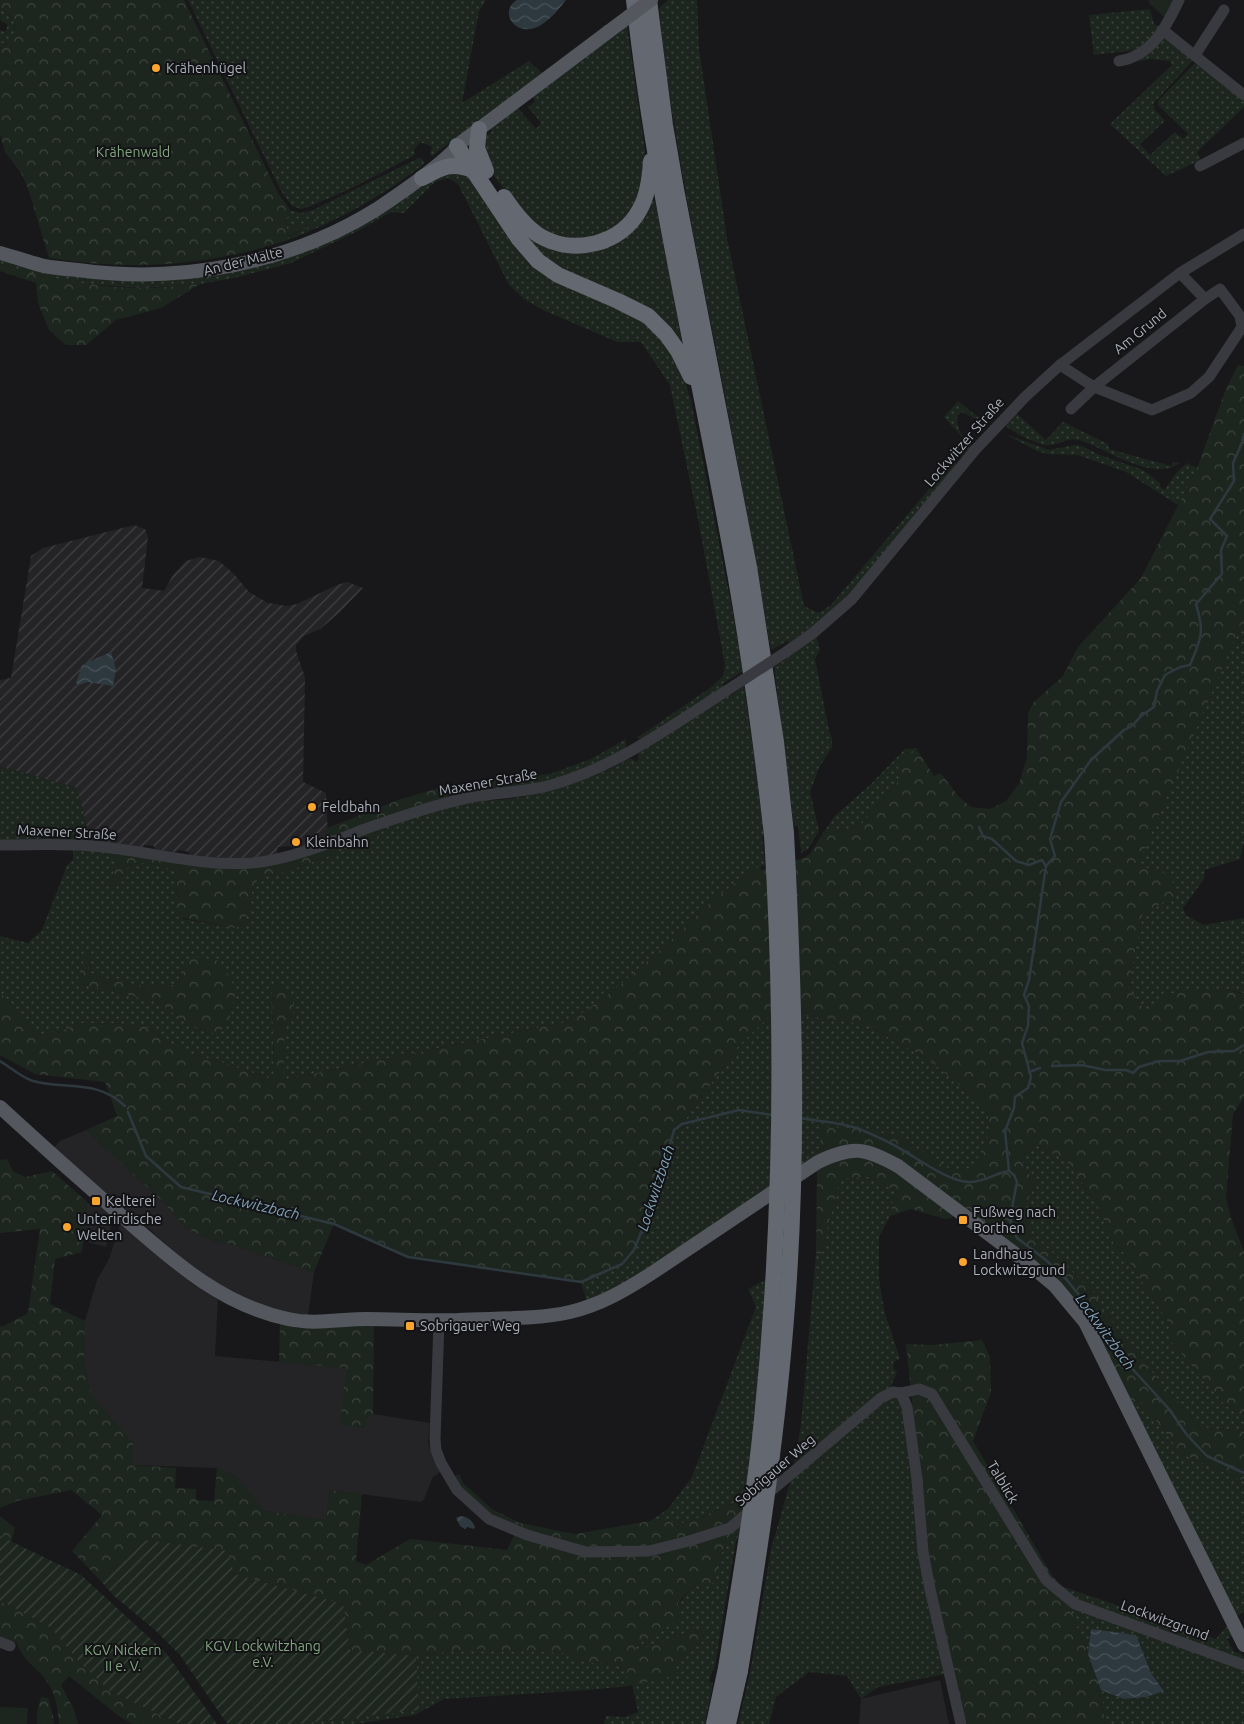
<svg xmlns="http://www.w3.org/2000/svg" width="1244" height="1724" font-family="Ubuntu,sans-serif">
<style>
.built{fill:#242427}
.industrial{fill:url(#industrial-furrows)}
.grass{fill:url(#grass-dots);fill-rule:evenodd}
.forest{fill:url(#forest-crowns)}
.park{fill:url(#park-tufts)}
.garden{fill:url(#garden-furrows)}
.pitch{fill:#1d261e}
.water{fill:url(#water-waves)}
.lines{fill:none;stroke-linecap:round;stroke-linejoin:round}
.stream{stroke:#2d393f;stroke-width:2.5}
.minor{stroke:#393a3f;stroke-width:11}
.major{stroke:#54575e;stroke-width:14}
.highway{stroke:#646971;stroke-width:16}
.minor-bridge{stroke:#393a3f;stroke-width:11}
.major-bridge{stroke:#54575e;stroke-width:14}
.highway-bridge{stroke:#646971;stroke-width:16}
.poi-dot{fill:#faa530;stroke:#131315;stroke-width:2}
.labels{text-anchor:middle;stroke-width:4;stroke-linejoin:round;paint-order:stroke}
.poi-label{font-size:14px;fill:#aab0ba;stroke:#131315;text-anchor:start}
.park-label{font-size:14px;fill:#81a680;stroke:#131315}
.street-label{font-size:14px;fill:#aab0ba;stroke:#131315}
.water-label{font-size:15px;font-style:italic;fill:#7fa1b7;stroke:#131315}
</style>
<defs>
<pattern id="industrial-furrows" width="10" height="10" patternUnits="userSpaceOnUse" patternTransform="scale(1.25)"><rect width="10" height="10" fill="#242427"/><path d="M-1 1l2-2M0 10L10 0M9 11l2-2" fill="none" stroke="#414144"/></pattern>
<pattern id="grass-dots" width="8" height="8" patternUnits="userSpaceOnUse" patternTransform="scale(1.25)"><rect width="8" height="8" fill="#1d261e"/><path d="M2 2h.1M6 6h.1" fill="none" stroke="#3b433d" stroke-width="1.8" stroke-linecap="round"/></pattern>
<pattern id="forest-crowns" width="20" height="18" patternUnits="userSpaceOnUse" patternTransform="scale(1.25)"><rect width="20" height="18" fill="#1d261e"/><path d="M2 6a3 3 0 1 1 6 0M12 15a3 3 0 1 1 6 0" fill="none" stroke="#3b433d"/></pattern>
<pattern id="park-tufts" width="24" height="20" patternUnits="userSpaceOnUse" patternTransform="scale(1.25)"><rect width="24" height="20" fill="#1d261e"/><path d="M3 7l-1-3M5 7V3M7 7l1-3M15 17l-1-3M17 17v-4M19 17l1-3" fill="none" stroke="#3b433d"/></pattern>
<pattern id="garden-furrows" width="10" height="10" patternUnits="userSpaceOnUse" patternTransform="scale(1.25)"><rect width="10" height="10" fill="#1d261e"/><path d="M-1 1l2-2M0 10L10 0M9 11l2-2" fill="none" stroke="#3b433d"/></pattern>
<pattern id="water-waves" width="16" height="10" patternUnits="userSpaceOnUse" patternTransform="scale(1.25)"><rect width="16" height="10" fill="#2d393f"/><path d="M0 5q4-4 8 0t8 0" fill="none" stroke="#495359"/></pattern>
</defs>
<rect width="100%" height="100%" fill="#18181a"/>
<g class="built">
<polygon points="86,1130 165,1204 187,1229 216,1242 226,1243 314,1272 308,1316 272,1310 208,1280 193,1269 147,1227 53,1148 60,1141"/>
<polygon points="87,1202 93,1207 100,1206 113,1216 106,1247 83,1241"/>
<polygon points="121,1222 171,1267 193,1284 218,1300 215,1356 346,1368 366,1419 373,1414 430,1423 428,1442 430,1449 442,1471 433,1477 424,1499 421,1502 330,1490 326,1520 264,1511 235,1475 217,1468 133,1465 91,1395 84,1362 85,1321 97,1280 109,1259"/>
<polygon points="940,1680 949,1724 859,1724 861,1699"/>
</g>
<polygon class="industrial" points="134,525 145,529 148,537 142,588 164,591 173,575 181,566 186,561 200,557 219,561 234,574 249,592 268,603 287,606 297,604 337,585 347,582 363,588 339,613 320,629 304,636 296,645 296,651 305,677 303,782 326,793 328,839 295,849 291,846 278,847 277,855 252,860 190,856 189,852 180,850 175,852 155,849 154,846 144,845 143,848 91,842 77,788 0,766 0,680 11,678 31,556 43,548"/>
<g class="grass">
<polygon points="188,0 486,0 479,11 462,103 529,61 542,73 432,156 430,154 432,147 420,142 414,150 415,155 352,188 311,206 301,209 292,206 281,191"/>
<path d="M668 0H697L699 49 727 238 804 606 819 613 831 605 945 470 949 460 964 439 944 417 958 401 989 426 962 412 957 416C957 430 961 437 973 445L972 447 958 459 952 470 857 587 817 624 789 643 787 641 771 650C753 548 735 446 715 344 693 232 670 121 659 8Z"/>
<path d="M0 7C16 20 19 25 9 44L0 43V30L5 32 8 25 0 20Z"/>
<polygon points="1150,9 1154,24 1160,27 1151,39 1136,50 1094,55 1089,15"/>
<polygon points="627,26 646,158 646,176 631,215 601,237 556,238 520,212 490,170 485,161 485,133 487,135 492,131 490,129 518,108 536,129 541,123 528,107 535,102 533,97 611,36 612,38"/>
<path d="M1166 38 1195 58 1153 104 1155 110 1165 121 1140 144 1150 155 1175 132 1183 139 1188 134 1158 105V101L1194 64 1197 63 1244 98V107L1197 152 1201 160 1166 176 1110 124 1172 65 1170 61 1149 59 1139 62C1146 54 1155 40 1166 38Z"/>
<path d="M419 158 423 159 424 164C382 196 338 221 288 240V237L317 223 316 220 287 230 286 222 290 210 301 213 313 210Z"/>
<polygon points="463,170 517,241 645,319 680,365 691,401 730,598 743,671 722,684 724,687 643,740 640,740 638,737 710,688 723,676 725,665 699,524 670,385 641,342 617,342 543,310 524,299 509,285 458,184 448,178 435,182 404,213 391,212 358,231 291,263 234,278 200,284 143,288 85,284 39,276 0,264 0,259 68,275 281,257 437,173"/>
<polygon points="649,201 655,201 683,347 676,340 548,264 511,215 584,251"/>
<path d="M1017 414 1046 440 1063 422 1108 444 1109 449 1171 466 1174 462 1180 463C1151 483 1107 448 1079 440 1069 437 1059 445 1049 445 1039 446 1015 433 1007 427L1006 425Z"/>
<polygon points="1005,434 1049,450 1075,445 1082,446 1100,455 1143,470 1160,483 1160,487 1165,490 1176,473 1187,463 1197,468 1178,505 1126,472 1078,455 1047,454 1037,451"/>
<polygon points="1244,617 1244,842 1240,859 1205,870 1204,879 1183,908 1186,915 1203,925 1244,918 1244,993 1221,989 1166,995 1148,1016 1128,987 1143,913 1170,875 1137,865"/>
<polygon points="816,636 820,650 815,659 829,730 832,739 832,747 819,768 810,792 819,831 808,849 801,853 798,826 794,826 774,667 789,657 788,655"/>
<path d="M744 686 765 836 762 837 765 865 753 870 713 900 667 944 613 991 571 1021 282 1080 285 1026 295 1009 272 987 274 1080 218 1061 188 1053 173 1044 166 1043 157 1033 147 1027 133 1024 79 1023 58 1033 43 1035 31 1030 25 1020 0 992V936L28 943 42 930 67 865 73 860V850L115 852V867L110 888 115 889C129 853 144 862 176 870L177 905 183 919 235 928 245 924 253 886 260 877 285 872 377 838 375 831C406 820 438 807 471 802 484 800 497 801 509 799 552 793 592 779 629 759H632L636 762 639 759 638 756 639 752 728 694 730 696ZM89 955 88 971C100 980 153 989 168 986 174 985 177 983 182 980L184 963 229 1022 217 1034 193 1027 158 1002 82 984Z"/>
<polygon points="626,739 626,750 606,762 545,783 495,791 494,780 550,774 591,759"/>
<polygon points="916,748 918,751 909,754 901,778 860,826 823,833 835,816 871,784 905,749"/>
<polygon points="0,766 77,788 91,842 0,841"/>
<polygon points="801,1015 864,1024 928,1059 987,1108 990,1132 974,1167 955,1173 896,1135 822,1127 820,1158 646,1272 587,1302 581,1282 622,1264 647,1217 655,1198 674,1130 682,1124 739,1045 768,1017"/>
<polygon points="1035,1144 1066,1160 1096,1202 1117,1251 1123,1252 1169,1323 1170,1340 1225,1405 1244,1416 1244,1432 1199,1427 1122,1337 1092,1291 1032,1234 1021,1213 1035,1186 1022,1160 1026,1150"/>
<polygon points="868,1177 895,1190 890,1216 879,1237 879,1278 884,1310 900,1359 893,1362 894,1369 897,1372 890,1388 794,1464 801,1425 816,1253 821,1253 840,1178"/>
<polygon points="776,1275 757,1480 741,1516 739,1501 686,1523 650,1521 668,1509 692,1477 756,1307 748,1289"/>
<polygon points="893,1396 900,1400 904,1409 945,1674 878,1687 861,1699 847,1676 809,1672 776,1697 769,1724 738,1724 750,1673 771,1549 792,1476"/>
<polygon points="1140,1400 1182,1454 1244,1481 1244,1611 1235,1618 1128,1403"/>
<polygon points="748,1517 736,1541 714,1671 712,1671 709,1682 713,1683 705,1724 604,1724 606,1716 626,1717 638,1712 632,1684 677,1675 675,1664 704,1640 703,1628 637,1651 635,1646 656,1633 692,1587 714,1582 715,1562 730,1542 730,1531"/>
<polygon points="1061,1586 1216,1639 1227,1626 1232,1636 1227,1639 1234,1652 1240,1653 1244,1657 1244,1724 1105,1724 1101,1690 1124,1699 1146,1697 1164,1690 1151,1673 1136,1635 1091,1629 1088,1654"/>
<polygon points="468,1649 571,1653 579,1661 610,1664 627,1668 628,1686 589,1690 444,1699 415,1715 355,1724 297,1724 419,1710 416,1656"/>
</g>
<g class="forest">
<path d="M0 0H184L278 193 290 210 286 221 287 229 316 219 318 223 288 236V240C210 266 130 271 49 258L28 188 21 173 5 152 0 134V43L9 44C19 25 16 19 0 7Z"/>
<path d="M0 264C47 278 94 288 143 288 162 288 181 285 200 284L161 308 116 320 86 345H66L49 330 38 303 36 283 0 271Z"/>
<polygon points="1238,365 1244,366 1244,617 1138,865 1170,875 1177,895 1143,913 1128,987 1148,1015 1166,995 1185,990 1221,989 1244,994 1244,1098 1233,1114 1226,1198 1231,1218 1244,1251 1244,1416 1225,1405 1170,1340 1169,1323 1123,1252 1117,1251 1096,1202 1066,1160 1035,1144 1026,1150 1022,1160 1035,1186 1021,1213 1032,1234 1092,1291 1122,1337 1199,1427 1244,1432 1244,1481 1182,1454 1140,1400 1128,1403 1088,1320 884,1154 820,1158 821,1127 850,1128 896,1135 955,1173 974,1166 990,1132 987,1108 928,1059 864,1024 801,1015 768,1018 739,1045 682,1124 674,1130 655,1198 634,1250 622,1264 581,1282 408,1257 334,1224 314,1272 226,1243 216,1242 187,1229 165,1204 86,1130 117,1116 105,1082 35,1074 0,1055 0,992 25,1020 31,1030 43,1035 50,1031 58,1033 79,1023 133,1024 147,1027 157,1033 166,1043 173,1044 188,1053 218,1061 274,1080 272,987 280,983 290,993 295,1009 285,1026 283,1080 571,1021 613,991 667,944 713,900 753,870 760,866 761,870 804,858 810,854 823,833 860,826 901,778 897,764 909,754 918,751 934,776 941,773 958,796 971,807 990,809 1006,801 1019,784 1027,757 1028,713 1034,702 1063,676 1078,647 1141,578 1197,468 1226,389"/>
<polygon points="494,780 495,791 328,839 327,828 401,799 453,784"/>
<path d="M375 831 377 838 285 872 260 877 253 886 245 924 235 928 173 916 177 905 176 870C144 862 129 853 115 889L110 888 115 867V852L252 865Z"/>
<path d="M86 954 89 955 88 971C99 980 153 989 168 986 174 985 177 983 182 980L184 963 191 956 219 961 228 974 236 990 229 1022 217 1034 193 1027 158 1002 82 984 77 981Z"/>
<polygon points="863,1155 896,1169 955,1213 952,1218 945,1219 911,1209 890,1216 895,1190 868,1177 840,1178 821,1253 816,1253 817,1170 833,1161"/>
<polygon points="7,1159 13,1171 25,1177 52,1171 87,1202 82,1252 55,1259 50,1304 85,1321 84,1362 91,1394 133,1442 133,1465 176,1468 175,1488 196,1489 196,1500 214,1501 217,1467 235,1475 264,1511 326,1520 330,1490 362,1494 356,1561 366,1565 410,1539 507,1550 517,1530 492,1518 456,1482 453,1477 459,1474 463,1483 492,1509 520,1523 575,1534 650,1521 686,1523 740,1501 741,1516 730,1525 730,1542 715,1562 718,1573 713,1583 692,1587 678,1603 680,1620 656,1633 635,1646 637,1651 703,1628 704,1640 675,1664 678,1675 628,1686 627,1668 610,1664 579,1661 571,1653 468,1649 416,1656 350,1650 343,1604 234,1574 146,1540 100,1580 72,1551 102,1515 71,1490 17,1501 0,1508 0,1326 4,1326 28,1313 40,1229 0,1233 0,1160"/>
<polygon points="280,1323 296,1328 374,1323 373,1414 366,1419 365,1429 340,1425 346,1368 279,1362"/>
<polygon points="982,1340 990,1357 991,1392 973,1441 1052,1575 1061,1586 1088,1654 1101,1690 1105,1724 967,1724 957,1693 928,1554 906,1344 933,1345"/>
<polygon points="0,1516 15,1528 11,1542 0,1536"/>
<path d="M0 1603H5L51 1628 80 1663 111 1692 179 1724H133L120 1717 69 1676 61 1685 74 1710 78 1724H59C58 1709 56 1696 48 1683 38 1667 23 1662 17 1643L0 1638Z"/>
<polygon points="41,1697 48,1698 53,1716 54,1724 37,1724 37,1712"/>
</g>
<polygon class="park" points="1149,0 1173,0 1165,18 1149,3"/>
<g class="garden">
<polygon points="0,1536 81,1575 166,1653 217,1724 180,1724 111,1692 80,1663 51,1628 5,1603 0,1603"/>
<polygon points="146,1540 228,1551 234,1574 343,1604 350,1650 416,1656 419,1710 297,1724 228,1724 223,1718 180,1655 155,1630 114,1596 100,1580"/>
</g>
<polygon class="pitch" points="0,1707 28,1708 27,1724 0,1724"/>
<g class="water">
<path d="M517 0H566C559 9 551 19 541 25 517 40 497 12 517 0Z"/>
<polygon points="111,652 116,669 113,686 88,682 79,685 76,683 82,665"/>
<path d="M460 1516C468 1517 472 1520 475 1527L474 1529 467 1527 465 1529 460 1526 456 1518Z"/>
<polygon points="1091,1629 1136,1635 1151,1673 1164,1691 1146,1697 1124,1699 1101,1690 1088,1654"/>
</g>
<g class="lines">
<g class="stream">
<polyline points="979,827 983,836 992,839 1016,861 1029,865 1042,860 1046,866"/>
<path d="M0 1061C10 1067 22 1078 33 1081 67 1090 97 1079 125 1106"/>
<polyline points="1052,1066 1082,1065 1105,1070 1126,1070 1133,1073 1139,1067 1159,1061 1180,1061 1208,1052 1234,1051 1244,1045"/>
<polyline points="1029,1072 1040,1068"/>
<polyline points="128,1112 146,1156 181,1187 334,1224 408,1257 581,1282 622,1264 634,1250 655,1198 674,1130 682,1124 739,1110 772,1115"/>
<path d="M800 1118C817 1121 837 1122 853 1127 864 1130 875 1136 886 1141 910 1152 943 1180 968 1182 983 1183 995 1173 1009 1171L1014 1175 1017 1182 1011 1213V1224L1017 1238 1046 1260 1067 1280 1100 1321 1128 1364 1169 1409 1187 1435 1207 1456 1244 1473"/>
<path d="M1009 1171 1005 1131 1014 1108 1015 1097 1028 1088 1031 1077 1022 1043 1028 1026 1029 1006 1024 995 1029 980 1046 866 1055 856 1050 839 1061 802 1091 760 1124 730 1132 726 1141 716 1154 707 1157 691 1165 675 1180 667 1190 665C1201 638 1205 634 1196 604L1222 574 1221 550 1227 536 1210 519 1234 481 1233 463 1242 443 1244 434"/>
</g>
<g class="minor">
<polyline points="1164,31 1244,95"/>
<polyline points="1195,55 1224,10"/>
<path d="M1119 61C1152 56 1166 27 1179 0"/>
<polyline points="1200,166 1244,143"/>
<polyline points="1180,273 1205,299"/>
<polyline points="1060,365 1094,387 1152,410 1191,393 1209,377 1242,327 1240,316 1220,289 1205,299 1094,387 1071,409"/>
<polyline points="786,652 813,633 852,599 975,450 1025,397 1060,365 1180,273 1244,234"/>
<path d="M0 845C30 845 62 843 92 846 146 850 197 867 252 863 291 859 329 843 365 829 382 823 399 817 416 812 434 806 453 801 472 797 496 793 520 792 544 787 612 770 668 728 726 691"/>
<polyline points="439,1321 435,1439 436,1450 441,1463 457,1490 489,1519 527,1535 586,1552 649,1551 689,1541 730,1528 751,1510"/>
<polyline points="901,1393 919,1389 932,1394 1046,1580 1075,1604 1244,1665"/>
<polyline points="901,1393 907,1407 917,1479 923,1552 930,1589 961,1724"/>
<polyline points="766,1495 881,1398 893,1392 901,1393"/>
<polyline points="0,1642 10,1646"/>
</g>
<g class="major">
<path d="M0 253C15 257 29 262 44 266 55 268 67 269 78 270 180 284 289 264 377 209 401 193 426 176 447 157 453 152 457 146 463 141L608 32"/>
<path d="M0 1107C38 1142 76 1176 115 1210 168 1256 217 1304 288 1319 315 1325 340 1319 367 1319 397 1319 427 1321 458 1320 492 1318 537 1320 570 1312 600 1305 626 1290 652 1273L818 1162C853 1145 865 1148 898 1166L1030 1265 1055 1286 1085 1322 1244 1645"/>
</g>
<g class="highway">
<path d="M634 0C653 177 694 349 726 524 746 627 760 731 772 835"/>
<polyline points="649,0 665,125 676,189 749,567 776,742 786,833"/>
<polyline points="479,129 477,148 486,171"/>
<polyline points="457,146 519,239 538,261 558,275 618,301 648,316 666,334 678,351 691,377"/>
<path d="M422 178C441 168 451 161 473 170"/>
<path d="M504 197C514 212 525 227 540 236 574 256 622 244 640 209 648 195 650 178 651 161"/>
<polyline points="714,1724 726,1668"/>
<polyline points="728,1724 740,1671"/>
</g>
<polyline class="minor-bridge" points="726,691 786,652"/>
<polyline class="major-bridge" points="608,32 651,0"/>
<g class="highway-bridge">
<path d="M726 1668C739 1585 754 1502 762 1419 782 1225 784 1029 772 835"/>
<path d="M740 1671C760 1550 778 1429 787 1306 799 1149 794 991 786 833"/>
</g>
</g>
<g class="poi-dot">
<circle cx="156" cy="68" r="5"/>
<circle cx="312" cy="807" r="5"/>
<circle cx="296" cy="842" r="5"/>
<rect x="91" y="1196" width="10" height="10" rx="2.5"/>
<rect x="958" y="1215" width="10" height="10" rx="2.5"/>
<circle cx="67" cy="1227" r="5"/>
<circle cx="963" cy="1262" r="5"/>
<rect x="405" y="1321" width="10" height="10" rx="2.5"/>
</g>
<g class="labels">
<g class="poi-label">
<text x="166" y="73">Krähenhügel</text>
<text x="322" y="812">Feldbahn</text>
<text x="306" y="847">Kleinbahn</text>
<text x="106" y="1206">Kelterei</text>
<text x="973" y="1217">Fußweg nach<tspan x="973" dy="16">Borthen</tspan></text>
<text x="77" y="1224">Unterirdische<tspan x="77" dy="16">Welten</tspan></text>
<text x="973" y="1259">Landhaus<tspan x="973" dy="16">Lockwitzgrund</tspan></text>
<text x="420" y="1331">Sobrigauer Weg</text>
</g>
<g class="park-label">
<text x="133" y="157">Krähenwald</text>
<text x="263" y="1651">KGV Lockwitzhang<tspan x="263" dy="16">e.V.</tspan></text>
<text x="123" y="1655">KGV Nickern<tspan x="123" dy="16">II e. V.</tspan></text>
</g>
<g class="street-label">
<text transform="translate(243 261) rotate(-14)" y="5">An der Malte</text>
<text transform="translate(1140 331) rotate(-39)" y="5">Am Grund</text>
<text transform="translate(964 442) rotate(-49)" y="5">Lockwitzer Straße</text>
<text transform="translate(488 782) rotate(-10)" y="5">Maxener Straße</text>
<text transform="translate(67 832) rotate(3)" y="5">Maxener Straße</text>
<text transform="translate(775 1470) rotate(-41)" y="5">Sobrigauer Weg</text>
<text transform="translate(1003 1482) rotate(59)" y="5">Talblick</text>
<text transform="translate(1165 1620) rotate(20)" y="5">Lockwitzgrund</text>
</g>
<g class="water-label">
<text transform="translate(656 1188) rotate(-72)" y="5">Lockwitzbach</text>
<text transform="translate(256 1205) rotate(13)" y="5">Lockwitzbach</text>
<text transform="translate(1105 1332) rotate(54)" y="5">Lockwitzbach</text>
</g>
</g>
</svg>
